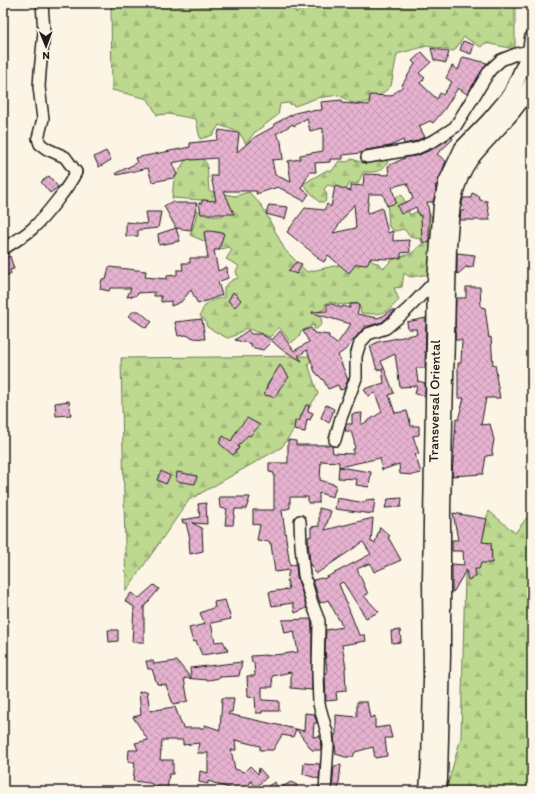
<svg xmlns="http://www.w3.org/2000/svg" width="535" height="794" font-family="Itim,sans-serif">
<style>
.forest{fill:url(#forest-firs);stroke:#6c7a56}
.building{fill:url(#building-cross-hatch);stroke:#1c1c1c;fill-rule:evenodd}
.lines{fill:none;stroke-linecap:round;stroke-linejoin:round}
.minor-casing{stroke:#1c1c1c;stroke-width:14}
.major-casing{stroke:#1c1c1c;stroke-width:17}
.minor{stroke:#fcf5e5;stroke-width:11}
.major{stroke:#fcf5e5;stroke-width:14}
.labels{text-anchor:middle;stroke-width:3;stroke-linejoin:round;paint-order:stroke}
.street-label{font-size:14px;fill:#1c1c1c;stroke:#fcf5e5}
</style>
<defs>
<pattern id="forest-firs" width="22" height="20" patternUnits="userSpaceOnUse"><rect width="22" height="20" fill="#bdd88f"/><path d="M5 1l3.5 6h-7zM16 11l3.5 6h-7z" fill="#a2b97b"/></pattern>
<pattern id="building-cross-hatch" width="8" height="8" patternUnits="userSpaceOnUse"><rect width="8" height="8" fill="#e6b2cf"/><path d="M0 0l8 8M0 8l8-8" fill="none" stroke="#c598b1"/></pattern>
</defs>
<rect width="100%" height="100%" fill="#fcf5e5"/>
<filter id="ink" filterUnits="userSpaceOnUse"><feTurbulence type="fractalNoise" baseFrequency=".025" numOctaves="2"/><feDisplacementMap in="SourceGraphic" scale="8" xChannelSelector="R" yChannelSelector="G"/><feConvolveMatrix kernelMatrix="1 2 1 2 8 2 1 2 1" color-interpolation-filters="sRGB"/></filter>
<g filter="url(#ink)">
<g class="forest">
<path d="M111 3H285L297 13 307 3H515V49L485 43 481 47 464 37 454 51 427 46 397 54 391 86C381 95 365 108 350 102 346 100 343 97 339 95L317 98 295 106 288 103 280 104 278 115 254 133 246 144 239 132 219 125 213 135 200 139 196 119 168 114 157 115 148 99 112 90Z"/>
<path d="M198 153 207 164 209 191 235 196 249 192 262 206 285 250 307 272 370 258 373 262 378 263 380 265 384 268 392 260 412 253 426 240 410 237 404 229 395 231 389 227 387 199 402 195 410 215 423 208 431 215 433 236 444 272 410 277 404 273 402 287 394 288 399 300C385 315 381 315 361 313L359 303 341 305 330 302 325 304V309L320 311 322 324 315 330 313 325 300 332V336L291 343 279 327 270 337 246 328 234 336 227 338 207 327 205 320 200 316C205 301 210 301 224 297V287L232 280 238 278 236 271 239 266 226 259 232 250 229 247 222 249 190 235 195 222 197 211H207L210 216H222L227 210 217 201 172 198 174 180 188 155Z"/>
<path d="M380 157 388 162C380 173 377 172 363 172L358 184 350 183 346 190 328 185 324 189 327 195 325 202H319L303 184 327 170 332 171 339 161 347 162 352 159 366 164Z"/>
<polygon points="315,356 308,364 318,394 282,447 189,500 126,591 121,358"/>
<polygon points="489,511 515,533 532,511 532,791 446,791 461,737 465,575"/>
</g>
<g class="building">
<polygon points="463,41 474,45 471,54 460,50"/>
<polygon points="431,48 449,52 446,63 434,60"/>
<path d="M422 52 431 62 419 73 425 78 420 83 437 99 440 93 443 95 452 82 446 78 452 66 458 70 463 57 487 63 467 94 458 88 444 110 433 123 430 121 419 126 425 137 413 142 404 144 403 140 390 146 366 150 361 153 343 155V159H330V162L315 163 316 172H310L301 188 309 194 304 201 278 187 256 194 257 191H224L234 214H201L199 203H202V200L216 201 211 176H217V158L191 160V159L172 163 177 175 173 178 152 182 148 168 117 175 116 173 137 163 135 158 190 147V143L217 140 219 130 239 133 237 152 255 137 275 126 274 124 295 113 308 110V111L322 110 321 102 342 100V103L369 105 370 95 391 96 403 86 402 85 415 64 412 61ZM307 118 310 131 323 128V151L300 155V159L288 161 291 182 275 175 272 160 283 159 281 141 276 134 293 124 294 126Z"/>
<path d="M452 137 453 139 437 154 446 161 437 185H435L436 190 433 202H427L429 212V243L422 242 421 215 419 216 416 207 401 214 397 206 413 199 407 183 392 187 396 203 387 206 383 194H369L367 214 382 208 388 233 393 231V241L409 240 410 252 401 253V258L388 259 370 258 367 265 356 264 349 273 328 255 324 262 317 258 318 257 287 232 305 208 324 210 327 204 331 207 335 186 351 191V185L363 186 364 174 389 175 388 166 407 157 416 156 431 150ZM354 204 356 228 333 233Z"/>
<polygon points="106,151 111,160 99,167 94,157"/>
<polygon points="49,176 58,187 50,193 41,182"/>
<polygon points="472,193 479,196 480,200 487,201 490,220 460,220 461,211 464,211 462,203 463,198 471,198"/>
<polygon points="173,201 174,203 197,203 191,230 176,228 180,241 159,245 158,234 176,228 164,206"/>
<polygon points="269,205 288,207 285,219 266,214"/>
<polygon points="145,212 161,212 158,228 138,230 138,236 126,236 126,222 147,224"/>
<polygon points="209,231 224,233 219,250 214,250 218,271 227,267 228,278 218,282 222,295 198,304 191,290 181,302 171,306 171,301 161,302 161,296 154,296 154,292 138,293 135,296 127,297 131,288 110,288 109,291 100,289 102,279 106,280 109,267 146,271 145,277 167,279 167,276 177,275 177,270 183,270 182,263 190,263 190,258 208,258 204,232"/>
<polygon points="457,253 475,255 473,267 467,268 467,266 458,274 457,273"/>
<polygon points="5,255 6,258 10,256 14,269 10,270 11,274 3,276 3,256"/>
<polygon points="296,262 302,264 297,274 288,271"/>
<polygon points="466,287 480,287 481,307 485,308 489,338 491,337 493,365 495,365 497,376 496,376 500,398 486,398 481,425 490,424 494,440 492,451 493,455 486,456 483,474 452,476 456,419 458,420 464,398 458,398 458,363 461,363 462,340 455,340 456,298 466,298"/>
<polygon points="233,292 241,300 235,307 228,301"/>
<polygon points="327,304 332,304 342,308 343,306 350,308 350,304 358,304 359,308 357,314 377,318 383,316 392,310 395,311 382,322 369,326 365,326 345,350 338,355 348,380 344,389 340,390 338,385 328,389 324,381 315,372 307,350 298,356 302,361 281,349 272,341 263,350 251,347 252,344 235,340 248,330 251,334 261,334 272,340 280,331 294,351 309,342 303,331 311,328 314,333 329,335 329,338 337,344 351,324 312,313 312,312 327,311"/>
<polygon points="134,311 139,311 152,322 146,328 128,316"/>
<polygon points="426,318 425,368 416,368 418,382 418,381 425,383 425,396 415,394 417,386 400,387 395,354 381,361 384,368 377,370 370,346 378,342 417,334 416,329 408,329 407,322"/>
<polygon points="202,319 205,339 194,338 186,335 178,336 175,322"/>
<polygon points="280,365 289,377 280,388 275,397 264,395 268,384"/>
<polygon points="384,368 394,393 389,395 395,413 407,411 411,426 419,426 419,435 413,436 419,454 415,454 421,473 413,475 400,474 399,464 382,470 380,458 339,467 339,462 321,461 320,480 336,485 333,497 319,493 319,503 308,503 308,497 290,497 290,508 282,510 290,566 296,564 297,577 307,608 295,613 293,603 272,606 269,592 289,589 287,580 289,570 275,572 271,544 270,544 270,542 257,540 260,525 253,524 253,510 274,510 274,473 269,472 269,463 288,463 288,440 296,441 296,445 330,445 332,446 333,453 353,454 353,449 355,449 354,441 351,431 345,431 346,424 352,424 352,414 362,413 361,424 363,424 382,412 375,393 368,396 364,389 384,383 382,369"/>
<polygon points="69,401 71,415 56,416 55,403"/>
<polygon points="306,405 309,405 308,411 313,413 310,420 307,419 305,432 294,430 295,421 299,421"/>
<polygon points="326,405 334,409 329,423 321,418"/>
<polygon points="247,418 260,425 250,436 248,435 238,446 239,448 233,455 219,443 223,436 231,441 238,429"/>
<polygon points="339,467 371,472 369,487 356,485 357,479 338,478"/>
<polygon points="161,471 170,476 166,484 157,480"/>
<polygon points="177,472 197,476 195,484 176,481"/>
<polygon points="219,497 250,497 246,509 235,509 233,525 225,525 227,509 220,508"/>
<polygon points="337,498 365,503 366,500 375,499 373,514 335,509"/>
<polygon points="402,498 401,507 385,508 388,499"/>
<polygon points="206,503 207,524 192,523 202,528 203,551 190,554 189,540 190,539 186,523 183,523 182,520 200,517 198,504"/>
<polygon points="319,508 331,511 325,530 373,518 371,542 375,543 380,527 390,536 388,537 401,560 374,572 370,563 357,569 368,594 364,596 379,612 366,618 343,582 339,584 359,635 365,635 366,641 342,645 346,668 345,668 346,691 336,692 337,700 326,701 325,674 327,673 325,649 326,630 343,627 328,600 320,603 313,580 322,578 323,579 371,554 363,542 316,574 311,565 310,565 308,537 311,536 311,527 319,526"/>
<polygon points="453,513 487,519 482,542 491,543 492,563 481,563 479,569 475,569 476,576 468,580 466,570 454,591 452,592 452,564 464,565 463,551 452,551 452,540 458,540"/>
<polygon points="154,585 159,589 144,607 144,642 132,642 134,607 125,601 131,593 139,598"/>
<polygon points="225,600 231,619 211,623 215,642 223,641 228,651 202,655 196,641 193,642 189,628 205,624 200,613 215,607 214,602"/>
<polygon points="311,619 312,628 312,690 291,688 291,672 272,676 273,687 262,687 262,700 279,701 279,711 262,711 262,713 256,713 255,697 248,696 247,676 255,676 254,662 252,663 251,656 266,655 266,656 298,652 294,631 285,633 282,620"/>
<polygon points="108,630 118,630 118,641 109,642"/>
<polygon points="400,630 401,642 392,643 391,631"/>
<polygon points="146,661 153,661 154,664 177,661 191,678 190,668 242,662 239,676 220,677 220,678 208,680 184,678 188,701 173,704 166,685 157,684 152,669 148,669"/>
<polygon points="147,691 150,711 167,708 175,707 183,728 205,728 205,725 220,730 222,698 234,698 232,712 229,712 228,714 296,729 293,737 282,735 273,750 260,750 260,746 235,740 236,750 231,750 235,769 244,772 250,766 258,774 259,768 267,777 256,787 251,781 246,791 238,791 208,781 208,784 199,782 200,771 208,773 208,753 197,753 199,743 183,745 183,740 162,740 160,760 173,760 173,774 169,774 167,791 166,791 149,783 133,781 135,762 128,762 129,750 138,750 135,743 148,740 133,717 141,715 139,692"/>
<polygon points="357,702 367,702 370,718 375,716 375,728 389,726 392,738 385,738 387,756 375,758 373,747 355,752 353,757 345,757 336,754 334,735 336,734 336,715 357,717"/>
<polygon points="305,713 314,714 317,723 314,723 313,737 320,736 321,750 312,750 296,729 304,731"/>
<polygon points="304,763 320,764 319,779 303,774"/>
<polygon points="341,765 338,791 332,791 334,766"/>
<polygon points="275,782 278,789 291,782 297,785 294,791 270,791 268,786"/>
</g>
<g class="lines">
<g class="minor-casing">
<g id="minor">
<polyline points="367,157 415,149 435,140 455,127 490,70 501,60 516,54 530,51"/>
<path d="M3 249C12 243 23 237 32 229 44 218 69 187 76 172L65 157 47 149 40 144 38 138 43 119 39 87 40 72 44 32 42 3"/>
<polyline points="335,440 341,418 356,378 356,356 360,343 368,334 386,328 407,310 435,281"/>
<polyline points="300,521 301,546 304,575 312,603 319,621 318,674 319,704 327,733 328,745 325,791"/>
</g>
</g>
<g class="major-casing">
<g id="major">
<polyline points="427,791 429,763 431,679 430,581 435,281 441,205 446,182 462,148 489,120 511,94 530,51 532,38"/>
<path d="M438 791 440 779 443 655V510L449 247C451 217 452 185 471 159 491 133 518 113 532 82"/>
</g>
</g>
<use href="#minor" class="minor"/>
<use href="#major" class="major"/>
</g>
</g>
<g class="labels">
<g class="street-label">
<text transform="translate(434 401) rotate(-89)" y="5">Transversal Oriental</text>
</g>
</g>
<rect width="535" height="794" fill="none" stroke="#fcf5e5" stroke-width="16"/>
<rect x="8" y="8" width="519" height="778" fill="none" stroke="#1c1c1c" stroke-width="1.5" filter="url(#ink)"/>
<g transform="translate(46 46) rotate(179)" stroke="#fcf5e5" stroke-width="3" paint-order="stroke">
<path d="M0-3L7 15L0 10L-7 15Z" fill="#1c1c1c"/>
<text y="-6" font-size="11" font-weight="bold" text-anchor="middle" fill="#1c1c1c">N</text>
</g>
</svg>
